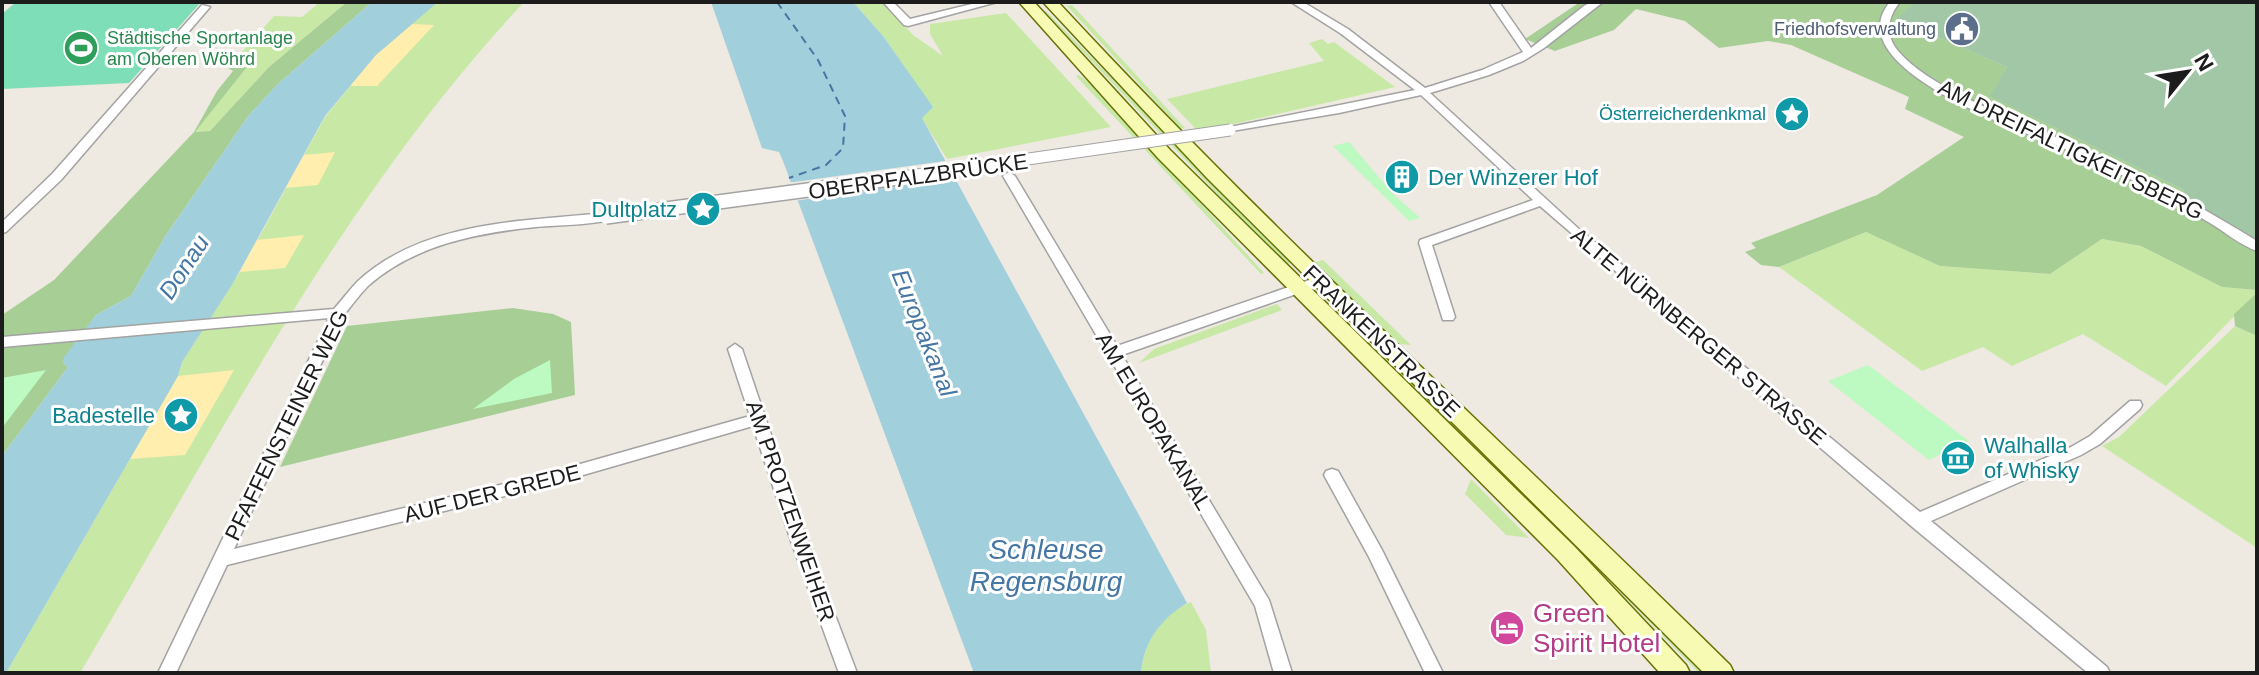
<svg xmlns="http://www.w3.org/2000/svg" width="2259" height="675" font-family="Helvetica,sans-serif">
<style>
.grass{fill:#c8e9a6}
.forest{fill:#a7ce95}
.sand{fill:#ffeeae}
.cemetery{fill:#a2c7a7}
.park{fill:#bcfac1}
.pitch{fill:#7edeb8}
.water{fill:#a1cfdc}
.pier{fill:#eee9e1}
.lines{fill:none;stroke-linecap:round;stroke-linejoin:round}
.ferry{stroke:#4576a4;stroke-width:2;stroke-dasharray:8 6;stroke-linecap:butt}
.street-casing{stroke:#a3a3a3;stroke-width:3}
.secondary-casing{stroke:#687204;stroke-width:3}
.street{fill:#fff;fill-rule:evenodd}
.secondary{fill:#f7fab3;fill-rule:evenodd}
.street-bridge-far1-casing{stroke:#a3a3a3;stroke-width:13;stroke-linecap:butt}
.street-bridge-casing{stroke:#a3a3a3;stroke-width:16;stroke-linecap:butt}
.street-bridge-far1{stroke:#fff;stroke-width:11}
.street-bridge{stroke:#fff;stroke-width:13}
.labels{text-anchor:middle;stroke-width:6;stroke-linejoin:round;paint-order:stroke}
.far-service-label{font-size:18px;fill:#4e5e75;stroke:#fff;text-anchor:end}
.far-leisure-label{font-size:18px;fill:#27864d;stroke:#fff;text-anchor:start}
.far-culture-label{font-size:18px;fill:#0d838f;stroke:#fff;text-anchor:end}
.street-label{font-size:22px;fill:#1c1c1c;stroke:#fff}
.culture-label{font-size:22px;fill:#0d838f;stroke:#fff;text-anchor:start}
.water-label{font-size:24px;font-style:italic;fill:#4576a4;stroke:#fff}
.near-hotel-label{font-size:26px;fill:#b23c85;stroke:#fff;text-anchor:start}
.near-water-label{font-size:28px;font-style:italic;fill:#4576a4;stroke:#fff}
</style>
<rect width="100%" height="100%" fill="#eee9e1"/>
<g class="grass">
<polygon points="320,2 347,2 269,67 210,131 194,132 246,68 228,68 274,16 302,17"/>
<path d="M438 2H524C341 197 216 444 80 673H6L178 376 182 362 240 272 325 117 362 72 416 18Z"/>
<polygon points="853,2 882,2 913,35 943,56 930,34 930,24 1006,13 1111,127 947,159 921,117 932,107 883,36"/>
<polygon points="1072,5 1185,128 1181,129 1067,6"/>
<polygon points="1044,11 1046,11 1292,262 1285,265"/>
<polygon points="1322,39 1328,44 1334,42 1395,87 1234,124 1196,129 1167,99 1324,61 1309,43"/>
<polygon points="1079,75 1094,86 1264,273 1261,274 1076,76"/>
<polygon points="1866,232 1940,266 2050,274 2102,239 2141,246 2222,287 2257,290 2257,293 2166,386 2083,334 2012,366 1983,347 1922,371 1779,267"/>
<polygon points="1323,260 1411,345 1399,344 1315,262"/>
<polygon points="1277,304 1282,310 1139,363 1154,349"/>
<polygon points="1326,305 1382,355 1387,355 1711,673 1699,673 1560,531"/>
<polygon points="2235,326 2257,336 2257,548 2102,446 2119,437"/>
<polygon points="1471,479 1529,538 1506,535 1465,494"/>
<path d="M1191 602 1206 630 1211 673H1141C1144 642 1161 613 1191 602Z"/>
</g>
<g class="forest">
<polygon points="347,2 372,2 278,84 249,115 166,235 131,296 96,315 63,363 68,367 2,456 2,346 6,337 2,336 2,315 54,280 194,132 217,91 233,71 228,68 247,67 195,132 210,131 269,67"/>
<polygon points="1580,2 1915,2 1897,19 2007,67 1991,96 2184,190 2186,198 2257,243 2257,290 2222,287 2141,246 2102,239 2050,274 1940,266 1866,232 1779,267 1761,265 1745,252 1756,248 1751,243 1877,195 1964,137 1905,109 1909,97 1791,45 1768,41 1719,48 1685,21 1636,9 1614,30 1555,51 1525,39"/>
<polygon points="2257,293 2257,336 2235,326 2234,314"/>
<polygon points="513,308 553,314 571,322 575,395 280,467 347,326"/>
</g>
<g class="sand">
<polygon points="412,24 434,25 377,86 349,86 376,55"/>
<polygon points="335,152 318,185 285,188 304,155"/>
<polygon points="304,235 285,268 240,272 256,240"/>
<polygon points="234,370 185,455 130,459 178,376"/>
</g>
<polygon class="cemetery" points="1915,2 2257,2 2257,243 2185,198 2184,190 1990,96 2007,67 1896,19"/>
<g class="park">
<polygon points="1349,142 1392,193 1420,218 1409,221 1333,146"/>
<polygon points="550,360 552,393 473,409 514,379"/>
<polygon points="1868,365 1969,441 1929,460 1828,381"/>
<polygon points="46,370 2,428 2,378"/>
</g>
<polygon class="pitch" points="16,2 201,2 129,83 2,89 2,14"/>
<g class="water">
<polygon points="372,2 438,2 376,55 325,116 232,285 182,362 178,376 6,673 2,673 2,456 68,367 63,363 64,357 96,315 131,296 166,235 249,115 278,84"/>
<path d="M711 2H853L883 36 933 107 922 118 1187 603C1160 620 1144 641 1141 673H974L783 161 779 152 762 148Z"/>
</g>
<polygon class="pier" points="952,160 961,177 794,201 787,183"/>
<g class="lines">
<polyline class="ferry" points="777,2 818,60 845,116 843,148 826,165 789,178"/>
<g class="street-casing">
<g id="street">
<polygon points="883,2 893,2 910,19 980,2 997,2 908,26 904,25"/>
<polygon points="1291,2 1303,2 1348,29 1425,88 1482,70 1523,52 1489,2 1499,2 1531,48 1584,6 1591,2 1603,2 1544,48 1523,61 1489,75 1430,93 1580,230 1920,512 2071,447 2090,436 2130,401 2140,401 2142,405 2140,409 2100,444 2081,455 1931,521 2107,667 2110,673 2088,673 1910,525 1540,206 1432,245 1455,317 1453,320 1443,320 1419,243 1420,240 1533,200 1421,95 1339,113 1226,132 1224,130 1230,127 1415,90 1340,33"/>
<path d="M1890 2H1900C1889 15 1885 32 1895 47 1928 93 2047 131 2100 156 2154 181 2207 210 2257 241V251C2240 245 2225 232 2210 223 2184 208 2157 193 2130 179 2106 167 2082 156 2058 146 2017 129 1836 66 1890 2Z"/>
<polygon points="202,5 210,7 61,180 6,232 2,233 2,222 52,174"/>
<polygon points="1009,172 1015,176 1117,346 1315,278 1320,277 1327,281 1325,284 1122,355 1269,600 1292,673 1274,673 1255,606 1003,176"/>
<path d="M606 213 612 217 610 220C586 225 561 225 536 227 477 233 414 245 368 286 359 295 352 305 344 315L234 549 545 474 750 416 728 349 735 344 742 349 807 541 857 673H839L791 541 753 426 545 486 227 565 176 673H158L329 318 2 347V337L334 309C342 300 350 289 358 281 423 221 524 221 606 213Z"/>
<polygon points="1332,469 1338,471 1382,550 1443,673 1425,673 1369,557 1324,475 1326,471"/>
</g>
</g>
<g class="secondary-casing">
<g id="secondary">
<polygon points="1019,2 1034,2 1170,150 1574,546 1686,665 1690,673 1660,673 1558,560 1158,158"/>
<path d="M1043 2H1058C1272 233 1506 444 1730 665L1734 673H1704L1207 178Z"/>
</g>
</g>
<use href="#street" class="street"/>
<use href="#secondary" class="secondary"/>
<g class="street-bridge-far1-casing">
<polyline id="street-bridge-far1" points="882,180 1230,130"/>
</g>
<g class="street-bridge-casing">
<polyline id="street-bridge" points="606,217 898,178"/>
</g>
<use href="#street-bridge-far1" class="street-bridge-far1"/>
<use href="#street-bridge" class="street-bridge"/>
</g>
<defs>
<g id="civic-disc" transform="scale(1.8)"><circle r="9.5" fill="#5c6f8a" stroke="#fff"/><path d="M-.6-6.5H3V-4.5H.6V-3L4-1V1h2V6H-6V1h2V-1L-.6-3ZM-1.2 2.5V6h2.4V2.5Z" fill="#fff"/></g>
<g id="stadium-disc" transform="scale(1.8)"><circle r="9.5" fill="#2e9e5b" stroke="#fff"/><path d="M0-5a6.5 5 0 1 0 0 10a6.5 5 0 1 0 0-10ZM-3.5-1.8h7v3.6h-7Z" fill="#fff"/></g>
<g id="sight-disc" transform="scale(1.8)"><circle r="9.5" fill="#0f9aa8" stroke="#fff"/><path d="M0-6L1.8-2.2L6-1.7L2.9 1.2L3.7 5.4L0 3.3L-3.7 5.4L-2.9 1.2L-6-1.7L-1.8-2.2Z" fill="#fff"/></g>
<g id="building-disc" transform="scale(1.8)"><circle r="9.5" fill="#0f9aa8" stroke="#fff"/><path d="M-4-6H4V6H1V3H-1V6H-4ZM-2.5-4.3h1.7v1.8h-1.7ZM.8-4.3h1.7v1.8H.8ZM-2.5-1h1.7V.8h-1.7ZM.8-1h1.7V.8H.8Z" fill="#fff"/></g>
<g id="museum-disc" transform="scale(1.8)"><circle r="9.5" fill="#0f9aa8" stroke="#fff"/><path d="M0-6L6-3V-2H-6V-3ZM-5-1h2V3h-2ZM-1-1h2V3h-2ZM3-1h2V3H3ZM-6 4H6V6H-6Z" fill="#fff"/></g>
<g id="hotel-disc" transform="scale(1.8)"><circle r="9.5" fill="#d1479c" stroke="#fff"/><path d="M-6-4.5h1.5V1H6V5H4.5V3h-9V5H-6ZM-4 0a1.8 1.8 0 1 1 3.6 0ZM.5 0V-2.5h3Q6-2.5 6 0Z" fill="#fff"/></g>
</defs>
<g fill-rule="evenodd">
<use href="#civic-disc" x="1962" y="29"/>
<use href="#stadium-disc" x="81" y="48"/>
<use href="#sight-disc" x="1792" y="114"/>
<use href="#building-disc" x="1402" y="177"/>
<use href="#sight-disc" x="703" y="209"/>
<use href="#sight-disc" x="181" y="415"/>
<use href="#museum-disc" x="1958" y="458"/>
<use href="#hotel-disc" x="1507" y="628"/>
</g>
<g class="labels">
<g class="far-service-label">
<text x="1936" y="35">Friedhofsverwaltung</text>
</g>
<g class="far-leisure-label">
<text x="107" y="44">Städtische Sportanlage<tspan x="107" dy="21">am Oberen Wöhrd</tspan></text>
</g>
<g class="far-culture-label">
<text x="1766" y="120">Österreicherdenkmal</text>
</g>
<g class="street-label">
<text transform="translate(2071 149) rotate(26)" y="8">AM DREIFALTIGKEITSBERG</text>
<text transform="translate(918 176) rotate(-8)" y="8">OBERPFALZBRÜCKE</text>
<text transform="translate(1699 336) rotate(40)" y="8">ALTE NÜRNBERGER STRASSE</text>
<text transform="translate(1382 341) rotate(44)" y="8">FRANKENSTRASSE</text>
<text transform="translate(1154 421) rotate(59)" y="8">AM EUROPAKANAL</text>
<text transform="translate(286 425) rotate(-64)" y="8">PFAFFENSTEINER WEG</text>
<text transform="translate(492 493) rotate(-14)" y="8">AUF DER GREDE</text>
<text transform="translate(791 511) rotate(71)" y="8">AM PROTZENWEIHER</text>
</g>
<g class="culture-label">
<text x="1428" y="185">Der Winzerer Hof</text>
<text x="677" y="217" text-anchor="end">Dultplatz</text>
<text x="155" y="423" text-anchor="end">Badestelle</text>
<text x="1984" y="453">Walhalla<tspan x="1984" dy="25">of Whisky</tspan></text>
</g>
<g class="water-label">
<text transform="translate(184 267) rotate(-57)" y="8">Donau</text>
<text transform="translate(924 333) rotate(68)" y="8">Europakanal</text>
</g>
<g class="near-hotel-label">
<text x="1533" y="622">Green<tspan x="1533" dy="30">Spirit Hotel</tspan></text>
</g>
<g class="near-water-label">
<text x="1046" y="559">Schleuse<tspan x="1046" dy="32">Regensburg</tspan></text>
</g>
</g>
<rect width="2259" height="675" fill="none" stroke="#1c1c1c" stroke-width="8"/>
<g transform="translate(2187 72) rotate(60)" stroke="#ffffff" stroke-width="6" paint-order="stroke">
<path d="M0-6L14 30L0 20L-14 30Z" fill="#1c1c1c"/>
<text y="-12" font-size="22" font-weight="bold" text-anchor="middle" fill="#1c1c1c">N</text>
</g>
</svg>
